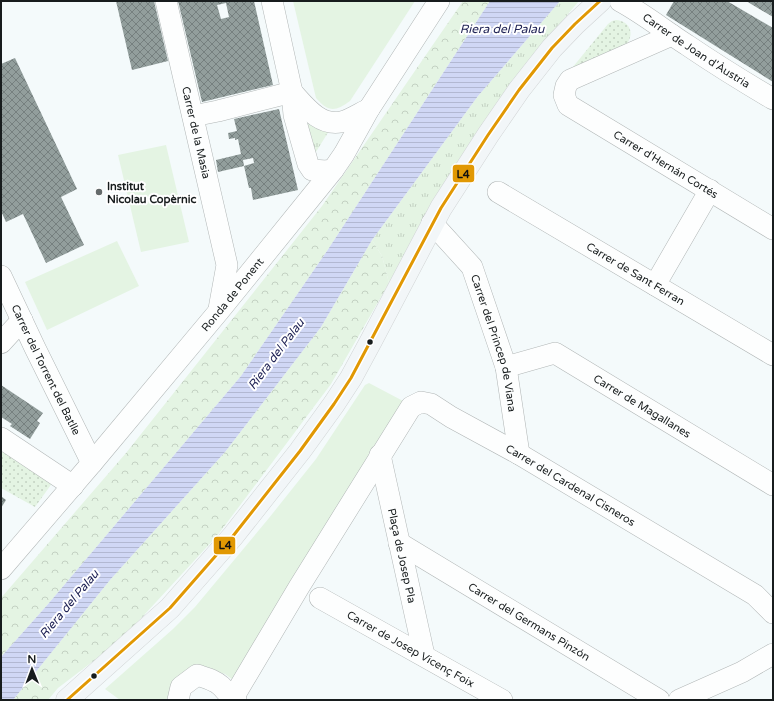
<svg xmlns="http://www.w3.org/2000/svg" width="774" height="701" font-family="'Varela Round',sans-serif">
<style>
.grass{fill:url(#grass-tufts)}
.forest{fill:url(#forest-crowns)}
.park{fill:url(#park-dots)}
.garden{fill:#e4f4e3}
.water{fill:url(#water-rules)}
.building{fill:url(#building-cross-hatch);fill-rule:evenodd}
.lines{fill:none;stroke-linecap:round;stroke-linejoin:round}
.minor-casing{stroke:#b1b6b6;stroke-width:22}
.major-casing{stroke:#d1d4d5;stroke-width:23}
.minor{stroke:#fdfefe;stroke-width:21}
.major{stroke:#f2f6f8;stroke-width:22}
.bus-1-casing{stroke:#fff;stroke-width:6}
.bus-1{stroke:#e19803;stroke-width:3}
.poi-dot{fill:#646a6b;stroke:#fff;stroke-width:1.5}
.bus-dot{fill:#171c1d;stroke:#fff;stroke-width:1.5}
.labels{text-anchor:middle;stroke-width:4;stroke-linejoin:round;paint-order:stroke}
.street-label{font-size:11px;fill:#171c1d;stroke:#fff}
.poi-label{font-size:11px;font-weight:bold;fill:#171c1d;stroke:#fff;text-anchor:start}
.water-label{font-size:12px;font-style:italic;fill:#212456;stroke:#fff}
.line-badge{stroke:#fff;stroke-width:1.5}
.pale-badge-label{font-size:11px;text-anchor:middle;font-weight:bold;fill:#111}
</style>
<defs>
<pattern id="grass-tufts" width="24" height="20" patternUnits="userSpaceOnUse"><rect width="24" height="20" fill="#e4f4e3"/><path d="M3 7l-1-3M5 7V3M7 7l1-3M15 17l-1-3M17 17v-4M19 17l1-3" fill="none" stroke="#c3d1c2"/></pattern>
<pattern id="forest-crowns" width="20" height="18" patternUnits="userSpaceOnUse"><rect width="20" height="18" fill="#e4f4e3"/><path d="M2 6a3 3 0 1 1 6 0M12 15a3 3 0 1 1 6 0" fill="none" stroke="#c3d1c2"/></pattern>
<pattern id="park-dots" width="8" height="8" patternUnits="userSpaceOnUse"><rect width="8" height="8" fill="#e4f4e3"/><path d="M2 2h.1M6 6h.1" fill="none" stroke="#c3d1c2" stroke-width="1.8" stroke-linecap="round"/></pattern>
<pattern id="water-rules" width="6" height="5" patternUnits="userSpaceOnUse"><rect width="6" height="5" fill="#d0d7f5"/><path d="M0 2.5h6" fill="none" stroke="#b2b8d2"/></pattern>
<pattern id="building-cross-hatch" width="8" height="8" patternUnits="userSpaceOnUse"><rect width="8" height="8" fill="#929e9c"/><path d="M0 0l8 8M0 8l8-8" fill="none" stroke="#76807f"/></pattern>
</defs>
<rect width="100%" height="100%" fill="#f4fafb"/>
<g class="grass">
<polygon points="560,1 579,1 558,26 450,177 389,283 382,256 372,240 478,96"/>
<polygon points="301,112 329,131 314,155"/>
</g>
<g class="forest">
<polygon points="463,1 490,1 327,251 241,376 49,603 1,657 1,598 126,453 322,206"/>
<polygon points="372,240 382,256 389,283 331,384 217,536 121,640 58,688 48,700 13,700 110,580 225,452 321,327"/>
</g>
<g class="park">
<path d="M616 20C630 21 635 34 626 45L568 73 608 24 612 21Z"/>
<polygon points="3,448 53,482 35,507 1,488 1,451"/>
</g>
<g class="garden">
<path d="M293 1H415L350 101C335 112 328 112 316 98Z"/>
<polygon points="166,145 189,242 141,252 118,155"/>
<polygon points="117,241 139,286 47,330 25,282"/>
<polygon points="369,383 405,402 237,683 225,674 205,668 170,700 120,700 105,689 173,629 195,607 269,518 316,459 365,385"/>
</g>
<polygon class="water" points="490,1 560,1 478,96 372,240 321,327 225,452 110,580 13,700 1,700 1,657 49,603 241,376 327,251"/>
<g class="building">
<polygon points="116,1 154,1 168,61 132,70"/>
<path d="M178 1H254L273 85 202 102ZM226 3 229 17 221 19 217 5Z"/>
<polygon points="674,1 727,1 773,28 773,82 666,15"/>
<polygon points="746,1 773,1 773,17"/>
<polygon points="15,58 77,189 61,197 84,245 46,263 23,214 6,222 1,211 1,64"/>
<polygon points="279,109 298,190 253,200 251,188 249,188 244,166 254,163 253,158 243,160 244,166 218,172 216,160 241,154 238,139 235,140 235,138 229,139 228,133 237,131 234,119"/>
<polygon points="1,385 43,413 37,421 40,423 30,439 10,426 12,424 1,417"/>
<polygon points="1,496 6,500 1,508"/>
</g>
<g class="lines">
<g class="minor-casing">
<g id="minor">
<path id="s1" d="M166 1 227 265 219 309"/>
<polyline points="272,1 292,92 294,115 308,164 312,170 326,171 333,170"/>
<path id="s2" d="M620 1C644 14 665 31 687 45 715 64 744 82 773 99"/>
<path id="s3" d="M672 35 570 80 566 86 564 95 568 105 773 229"/>
<path d="M292 92C305 106 319 126 341 122 348 121 362 112 369 109"/>
<polyline points="193,116 218,111 292,92"/>
<path id="s4" d="M498 192 773 355"/>
<path id="s5" d="M432 223 472 267 506 367 519 454"/>
<path id="s6" d="M1 276 35 348 92 463"/>
<polyline points="655,285 710,190"/>
<polyline points="1,343 22,320"/>
<path id="s7" d="M506 367 555 353 773 485"/>
<polyline points="1,438 73,486"/>
<path id="s8" d="M380 455 424 655"/>
<path id="s9" d="M399 543 659 700"/>
<path id="s10" d="M1 569 92 463 219 311 333 170 344 154 369 109 439 1"/>
<path id="s11" d="M320 598 502 700"/>
<path id="s12" d="M233 698 299 587 411 407 421 402 431 404 451 417 519 454 755 595 773 613"/>
<path d="M178 700 181 687 197 675C206 678 215 680 221 686 226 691 230 697 236 700"/>
<polyline points="679,700 742,672 773,654"/>
</g>
</g>
<g class="major-casing">
<polyline id="major" points="67,700 170,608 233,536 300,451 334,404 351,378 371,341 441,208 488,135 519,90 552,48 575,24 600,1"/>
</g>
<use href="#minor" class="minor"/>
<use href="#major" class="major"/>
<g class="bus-1-casing">
<polyline id="bus-1" points="67,700 170,608 233,536 300,451 334,404 351,378 441,208 488,135 519,90 552,48 575,24 600,1"/>
</g>
<use href="#bus-1" class="bus-1"/>
</g>
<circle class="poi-dot" cx="99" cy="192" r="4"/>
<g class="bus-dot">
<circle cx="370" cy="342" r="3.5"/>
<circle cx="94" cy="676" r="3.5"/>
</g>
<g class="labels">
<g class="street-label">
<text dy="4" stroke="none"><textPath href="#s2" startOffset="91">Carrer de Joan d'Àustria</textPath></text>
<text dy="4" stroke="none"><textPath href="#s1" startOffset="135">Carrer de la Masia</textPath></text>
<text dy="4" stroke="none"><textPath href="#s3" startOffset="253">Carrer d'Hernán Cortés</textPath></text>
<text dy="4" stroke="none"><textPath href="#s4" startOffset="160">Carrer de Sant Ferran</textPath></text>
<text dy="4" stroke="none"><textPath href="#s10" startOffset="359">Ronda de Ponent</textPath></text>
<text dy="4" stroke="none"><textPath href="#s5" startOffset="139">Carrer del Princep de Viana</textPath></text>
<text dy="4" stroke="none"><textPath href="#s6" startOffset="104">Carrer del Torrent del Batlle</textPath></text>
<text dy="4" stroke="none"><textPath href="#s7" startOffset="153">Carrer de Magallanes</textPath></text>
<text dy="4" stroke="none"><textPath href="#s12" startOffset="524">Carrer del Cardenal Cisneros</textPath></text>
<text dy="4" stroke="none"><textPath href="#s8" startOffset="103">Plaça de Josep Pla</textPath></text>
<text dy="4" stroke="none"><textPath href="#s9" startOffset="152">Carrer del Germans Pinzón</textPath></text>
<text dy="4" stroke="none"><textPath href="#s11" startOffset="104">Carrer de Josep Vicenç Foix</textPath></text>
</g>
<g class="poi-label">
<text x="107" y="190">Institut<tspan x="107" dy="13">Nicolau Copèrnic</tspan></text>
</g>
<g class="water-label">
<text x="502" y="33">Riera del Palau</text>
<text transform="translate(276 354) rotate(-53)" y="4">Riera del Palau</text>
<text transform="translate(69 604) rotate(-50)" y="4">Riera del Palau</text>
</g>
</g>
<g class="line-badge">
<rect x="452" y="164" width="23" height="19" rx="4" fill="#e19803"/>
<rect x="213" y="536" width="23" height="19" rx="4" fill="#e19803"/>
</g>
<g class="pale-badge-label">
<text x="463" y="178">L4</text>
<text x="225" y="549">L4</text>
</g>
<rect width="774" height="701" fill="none" stroke="#171c1d" stroke-width="4"/>
<g transform="translate(32 669) rotate(359)" stroke="#ffffff" stroke-width="3" paint-order="stroke">
<path d="M0-3L7 15L0 10L-7 15Z" fill="#171c1d"/>
<text y="-6" font-size="11" font-weight="bold" text-anchor="middle" fill="#171c1d">N</text>
</g>
</svg>
